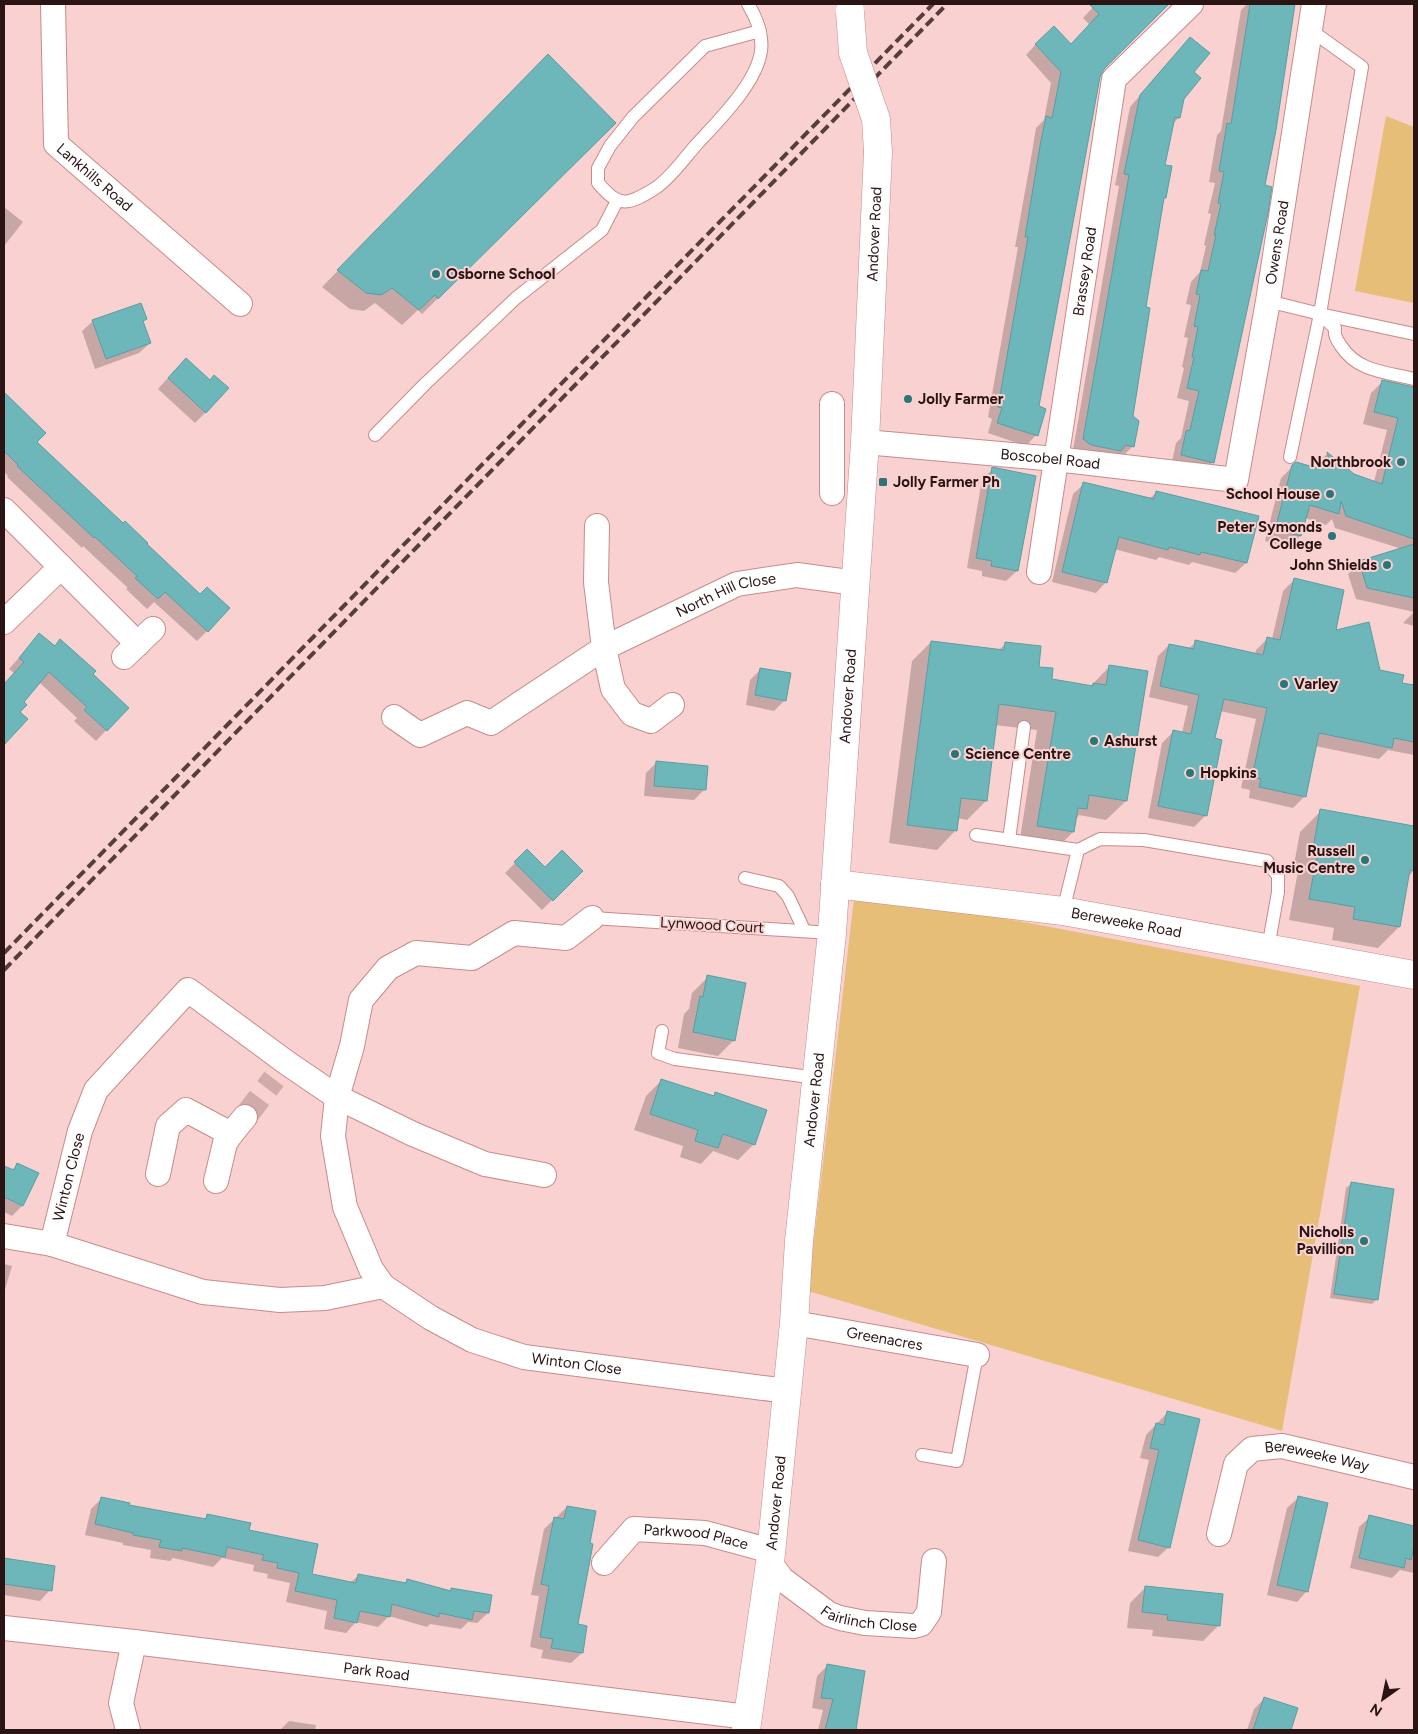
<svg xmlns="http://www.w3.org/2000/svg" width="1418" height="1734" font-family="Figtree,sans-serif">
<style>
.green{fill:#e6be78}
.shadow{fill:#0003}
.building{fill:#6db6ba;stroke:#569fa3}
.lines{fill:none;stroke-linecap:round;stroke-linejoin:round}
.street-tunnel{stroke:#d0abaa;stroke-width:24;stroke-dasharray:24 12;stroke-linecap:butt}
.lane-casing{stroke:#c78b8a;stroke-width:14}
.street-casing{stroke:#c78b8a;stroke-width:26}
.secondary-casing{stroke:#c78b8a;stroke-width:29}
.lane{stroke:#fff;stroke-width:12}
.street{stroke:#fff;stroke-width:24}
.secondary{stroke:#fff;stroke-width:28}
.rail{stroke:#573d3d;stroke-width:4;stroke-dasharray:10 5;stroke-linecap:butt}
.secondary-bridge-casing{stroke:#c78b8a;stroke-width:29;stroke-linecap:butt}
.secondary-bridge{stroke:#fff;stroke-width:28}
.poi-dot{fill:#2b7579;stroke:#f9d1d0;stroke-width:2}
.labels{text-anchor:middle;stroke-width:4;stroke-linejoin:round;paint-order:stroke}
.street-label{font-size:15px;fill:#2a1414;stroke:#f9d1d0}
.poi-label{font-size:15px;font-weight:bold;fill:#2a1414;stroke:#f9d1d0;text-anchor:start}
</style>
<rect width="100%" height="100%" fill="#f9d1d0"/>
<g class="green">
<polygon points="1386,116 1414,127 1414,303 1355,291"/>
<polygon points="855,890 1360,986 1282,1431 808,1291"/>
</g>
<g class="shadow">
<polygon points="1096,4 1167,4 1103,69 1099,76 1037,407 1036,435 1026,446 988,433 992,419 988,417 1018,247 1015,247 1031,158 1036,128 1044,120 1051,83 1026,55 1036,44 1070,46 1090,25 1083,18"/>
<polygon points="1247,4 1294,4 1274,130 1213,462 1202,473 1171,466 1176,443 1181,438 1189,401 1177,398 1184,368 1182,367 1188,338 1184,337 1191,305 1186,304 1191,282 1200,272 1206,246 1204,245 1211,214 1208,213 1215,183 1209,182 1217,135 1221,131 1241,10"/>
<polygon points="1180,49 1192,72 1182,98 1179,118 1172,124 1164,166 1165,197 1162,200 1144,308 1131,416 1133,446 1123,456 1073,450 1119,186 1115,185 1130,107"/>
<polygon points="532,72 615,123 422,314 418,310 402,325 375,303 364,311 350,309 322,287"/>
<polygon points="4,207 23,222 4,246"/>
<polygon points="145,319 142,322 150,343 139,353 95,369 82,331 93,321"/>
<polygon points="175,370 206,412 195,423 158,389"/>
<polygon points="1382,382 1414,389 1414,626 1403,623 1414,612 1356,599 1348,574 1360,562 1402,549 1335,528 1332,519 1326,525 1305,518 1300,536 1289,547 1265,541 1281,478 1293,466 1315,468 1316,465 1327,454 1353,475 1374,482 1387,430 1363,424 1371,393"/>
<polygon points="11,401 35,442 145,544 207,631 197,641 154,602 147,609 126,589 128,588 83,546 82,548 7,477 8,476 4,472 4,408"/>
<polygon points="993,469 1017,571 1006,581 982,576 982,571 967,568 982,479"/>
<polygon points="1084,484 1149,499 1157,492 1257,517 1246,563 1235,573 1192,562 1189,565 1159,557 1156,560 1114,549 1106,582 1096,593 1052,582 1073,494"/>
<polygon points="1294,580 1334,632 1379,671 1401,684 1414,687 1414,755 1388,750 1379,759 1315,746 1305,796 1293,808 1249,798 1250,790 1241,788 1256,719 1220,711 1214,739 1206,815 1194,827 1148,818 1162,743 1173,732 1182,733 1188,706 1149,697 1158,656 1169,645 1188,649 1196,642 1255,655 1256,650 1268,638 1272,639 1283,591"/>
<polygon points="39,635 91,674 127,708 96,741 74,721 77,718 39,682 22,702 19,712 26,719 4,743 4,686 15,674 9,669"/>
<polygon points="931,642 998,651 1006,643 1050,680 1090,687 1110,666 1126,801 1106,820 1079,815 1075,820 1073,832 1054,851 1019,845 1037,730 995,725 986,801 967,820 957,818 956,830 937,850 889,843 912,661"/>
<polygon points="761,669 785,700 774,711 746,705 750,680"/>
<polygon points="657,762 705,789 694,800 644,796 646,773"/>
<polygon points="1321,811 1414,828 1414,870 1408,877 1399,927 1378,948 1332,940 1334,928 1289,920 1298,871 1293,870 1300,832"/>
<polygon points="527,851 545,869 581,871 542,910 505,873"/>
<polygon points="708,977 734,1040 718,1056 678,1048 684,1014 689,1009 692,993"/>
<polygon points="662,1080 712,1097 715,1094 754,1144 738,1160 713,1151 701,1164 680,1157 683,1146 634,1130 646,1096"/>
<polygon points="18,1164 22,1206 12,1216 4,1212 4,1167 11,1171"/>
<polygon points="1351,1184 1377,1299 1372,1304 1330,1298 1346,1188"/>
<polygon points="4,1264 12,1266 4,1293"/>
<polygon points="1168,1412 1169,1547 1158,1557 1128,1551 1149,1460 1140,1458 1146,1435"/>
<polygon points="102,1498 128,1506 203,1520 208,1515 248,1531 311,1575 350,1583 359,1575 404,1584 407,1581 449,1592 452,1589 488,1613 477,1623 468,1622 461,1629 430,1624 427,1627 389,1616 378,1627 356,1622 346,1633 324,1629 327,1611 286,1602 290,1583 267,1578 268,1574 253,1571 254,1565 222,1558 213,1567 173,1558 170,1561 150,1558 151,1550 123,1545 123,1543 85,1535 91,1509"/>
<polygon points="1298,1498 1307,1591 1297,1602 1267,1595 1287,1508"/>
<polygon points="567,1507 577,1625 582,1653 571,1663 541,1658 543,1650 530,1647 539,1596 531,1595 544,1529"/>
<polygon points="1370,1517 1414,1528 1414,1573 1400,1570 1392,1578 1350,1568 1359,1527"/>
<polygon points="4,1559 54,1567 50,1590 40,1601 4,1595"/>
<polygon points="1146,1587 1219,1625 1203,1641 1152,1636 1153,1630 1127,1628 1130,1603"/>
<polygon points="827,1666 863,1672 854,1730 818,1730 823,1710 812,1708 817,1676"/>
<polygon points="1265,1698 1297,1709 1290,1730 1247,1730 1254,1709"/>
<polygon points="289,1721 316,1725 315,1730 277,1730 281,1729"/>
</g>
<g class="building">
<polygon points="1089,4 1169,4 1104,69 1100,77 1039,406 1046,409 1038,436 997,423 1002,408 998,407 1028,237 1025,237 1040,146 1046,116 1052,118 1061,72 1035,44 1054,26 1071,44 1099,14"/>
<polygon points="1250,4 1295,4 1276,130 1265,185 1272,187 1268,213 1214,463 1181,455 1186,431 1190,430 1199,391 1187,388 1194,357 1192,357 1198,327 1194,326 1200,295 1196,294 1201,270 1208,271 1216,235 1214,235 1221,204 1218,203 1224,172 1219,171 1227,123 1231,124"/>
<polygon points="1190,37 1210,53 1194,72 1201,78 1184,99 1180,118 1175,117 1165,165 1172,166 1166,198 1164,198 1146,307 1150,308 1133,416 1139,421 1134,447 1126,445 1121,451 1091,445 1083,439 1129,175 1124,174 1140,95"/>
<polygon points="548,54 616,123 438,299 435,295 419,310 392,288 381,295 366,293 337,270"/>
<polygon points="141,303 147,319 143,321 151,343 106,359 92,320"/>
<polygon points="186,358 210,380 214,375 229,388 206,413 168,378"/>
<polygon points="1382,380 1414,387 1414,539 1346,516 1341,501 1339,514 1310,505 1301,536 1275,530 1292,465 1296,462 1317,468 1321,461 1330,463 1327,452 1345,467 1348,468 1348,469 1354,474 1382,484 1398,418 1374,412"/>
<polygon points="4,392 46,433 37,442 123,523 125,521 148,543 147,544 200,594 207,587 230,608 208,632 165,592 158,599 135,578 137,576 95,537 94,538 17,466 18,465 4,451"/>
<polygon points="992,467 1036,476 1018,571 991,566 992,561 976,558"/>
<polygon points="1083,482 1154,499 1156,491 1259,516 1247,563 1201,552 1200,555 1169,547 1168,550 1119,537 1107,583 1062,572"/>
<polygon points="1414,544 1414,598 1367,588 1359,561"/>
<polygon points="1294,578 1344,590 1336,630 1369,622 1380,670 1404,675 1402,683 1414,685 1414,742 1394,738 1392,748 1319,733 1306,797 1259,787 1261,779 1252,777 1267,708 1224,699 1215,738 1222,740 1207,816 1158,806 1173,730 1191,734 1199,695 1160,686 1169,644 1194,649 1195,640 1263,655 1267,637 1280,640"/>
<polygon points="39,633 55,646 60,639 96,671 93,674 129,708 107,731 84,710 87,707 49,672 24,702 27,705 20,712 28,719 4,745 4,684 24,662 19,658"/>
<polygon points="931,641 1004,650 1005,642 1041,646 1039,667 1053,668 1052,679 1093,686 1093,683 1106,685 1109,665 1148,671 1127,801 1089,795 1087,809 1078,808 1074,832 1037,826 1056,712 999,704 987,801 961,798 957,831 907,825"/>
<polygon points="760,668 791,673 786,701 755,695"/>
<polygon points="656,761 708,766 706,790 654,786"/>
<polygon points="1320,809 1414,826 1414,870 1410,870 1400,927 1353,919 1355,907 1309,899 1318,850 1313,849"/>
<polygon points="527,849 545,867 562,850 583,871 553,901 514,862"/>
<polygon points="707,975 746,983 735,1041 693,1032 700,996 703,997"/>
<polygon points="661,1079 714,1096 715,1092 767,1110 755,1145 723,1134 718,1148 695,1141 698,1130 650,1114"/>
<polygon points="17,1163 39,1173 23,1206 4,1197 4,1166 14,1170"/>
<polygon points="1351,1182 1394,1189 1378,1300 1334,1294"/>
<polygon points="1167,1411 1200,1419 1170,1548 1138,1540 1159,1450 1150,1448 1156,1423 1164,1425"/>
<polygon points="1298,1496 1328,1503 1308,1592 1277,1585"/>
<polygon points="101,1497 130,1503 129,1505 206,1519 207,1514 251,1523 249,1530 318,1544 312,1574 356,1583 358,1574 406,1583 407,1579 451,1591 451,1588 492,1595 489,1613 474,1611 472,1620 439,1613 439,1617 392,1604 390,1617 360,1611 357,1623 334,1618 337,1600 295,1591 299,1573 277,1568 278,1563 262,1560 264,1555 227,1547 225,1557 182,1548 182,1551 159,1547 161,1540 133,1535 133,1533 95,1524"/>
<polygon points="567,1506 596,1511 590,1543 593,1544 578,1624 587,1626 583,1653 551,1648 553,1639 540,1637 549,1586 541,1584 554,1517 564,1519"/>
<polygon points="1369,1515 1414,1526 1414,1546 1411,1560 1406,1558 1404,1568 1359,1558"/>
<polygon points="4,1558 55,1566 52,1591 4,1584"/>
<polygon points="1145,1586 1223,1594 1220,1626 1167,1620 1168,1615 1142,1612"/>
<polygon points="827,1664 865,1671 856,1730 825,1730 833,1699 821,1698"/>
<polygon points="1264,1697 1298,1708 1291,1730 1253,1730"/>
</g>
<g class="lines">
<polyline class="street-tunnel" points="245,1117 274,1079"/>
<g class="lane-casing">
<g id="lane">
<path d="M748 4C756 17 763 35 761 51 757 83 717 122 696 145 684 159 672 176 657 187 651 191 636 200 629 201 616 204 606 192 598 183V168L610 146 633 117 705 46 760 31"/>
<polyline points="1268,301 1320,314 1414,334"/>
<path d="M1320 314 1335 328C1334 336 1337 340 1341 346 1358 372 1386 372 1414 379"/>
<polyline points="375,435 425,384 516,298 602,230 617,201"/>
<polyline points="1290,457 1320,314 1362,67 1309,29"/>
<polyline points="976,835 1078,850"/>
<polyline points="1009,840 1024,727"/>
<polyline points="745,878 779,886 788,896 804,930"/>
<polyline points="1063,911 1078,850 1100,839 1144,840 1267,861 1278,876 1278,892 1268,948"/>
<polyline points="592,918 832,933"/>
<polyline points="662,1031 658,1053 675,1059 817,1078"/>
<polyline points="922,1455 957,1461 977,1355"/>
</g>
</g>
<g class="street-casing">
<g id="street">
<path id="s1" d="M53 4 56 144 240 304"/>
<polyline points="832,404 832,493"/>
<path id="s2" d="M865 442 1056 459 1236 480 1268 301 1314 4"/>
<polyline points="4,510 138,644"/>
<polyline points="597,526 596,582 604,648 613,689 632,714 651,721 672,705"/>
<path id="s3" d="M1039 572 1114 79 1191 4"/>
<polyline points="4,622 61,567"/>
<polyline points="124,657 153,629"/>
<path id="s4" d="M394 717 420 735 467 713 491 723 604 648 737 584 797 575 856 583"/>
<path id="s5" d="M592 918 566 938 514 933 472 958 416 953 388 968 361 1000 352 1046 337 1097 333 1136 345 1207 371 1269 383 1286 431 1318 472 1340 524 1357 787 1391"/>
<polyline points="158,1174 168,1126 186,1110 231,1134 245,1117"/>
<polyline points="216,1181 225,1143 231,1134"/>
<polyline points="4,1236 52,1244 203,1292 280,1300 325,1298 383,1286"/>
<path id="s6" d="M52 1244 80 1131 96 1090 188 990 287 1063 337 1097 413 1134 485 1164 544 1175"/>
<path id="s7" d="M794 1323 977 1355"/>
<path id="s8" d="M1219 1534 1236 1464 1252 1449 1282 1446 1414 1477"/>
<path id="s9" d="M604 1563 634 1529 705 1533 771 1551"/>
<path id="s10" d="M770 1563 782 1579 829 1614 840 1618 865 1623 914 1626 921 1624 929 1612 934 1561"/>
<path id="s11" d="M4 1628 134 1642 748 1717"/>
<polyline points="128,1730 121,1703 134,1642"/>
</g>
</g>
<g class="secondary-casing">
<g id="secondary">
<path id="s12" d="M835 884 1063 911 1414 975"/>
<path id="s13" d="M746 1730 770 1563 794 1323 799 1241 832 933 865 442 878 152"/>
</g>
</g>
<use href="#lane" class="lane"/>
<use href="#street" class="street"/>
<use href="#secondary" class="secondary"/>
<g class="rail">
<polyline points="4,953 933,4"/>
<polyline points="4,970 947,4"/>
</g>
<g class="secondary-bridge-casing">
<polyline id="secondary-bridge" points="850,12 853,53 876,119 878,152"/>
</g>
<use href="#secondary-bridge" class="secondary-bridge"/>
</g>
<g class="poi-dot">
<circle cx="436" cy="274" r="5"/>
<circle cx="908" cy="399" r="5"/>
<circle cx="1401" cy="462" r="5"/>
<rect x="878" y="477" width="10" height="10" rx="2.5"/>
<circle cx="1330" cy="494" r="5"/>
<circle cx="1332" cy="536" r="5"/>
<circle cx="1387" cy="565" r="5"/>
<circle cx="1284" cy="684" r="5"/>
<circle cx="1094" cy="741" r="5"/>
<circle cx="955" cy="754" r="5"/>
<circle cx="1190" cy="773" r="5"/>
<circle cx="1365" cy="860" r="5"/>
<circle cx="1364" cy="1241" r="5"/>
</g>
<g class="labels">
<g class="street-label">
<text dy="5" stroke="none"><textPath href="#s1" startOffset="191">Lankhills Road</textPath></text>
<text dy="5" stroke="none"><textPath href="#s13" startOffset="1502">Andover Road</textPath></text>
<text dy="5" stroke="none"><textPath href="#s2" startOffset="614">Owens Road</textPath></text>
<text dy="5" stroke="none"><textPath href="#s3" startOffset="304">Brassey Road</textPath></text>
<text dy="5" stroke="none"><textPath href="#s2" startOffset="186">Boscobel Road</textPath></text>
<text dy="5" stroke="none"><textPath href="#s4" startOffset="379">North Hill Close</textPath></text>
<text dy="5" stroke="none"><textPath href="#s13" startOffset="1039">Andover Road</textPath></text>
<text dy="5" stroke="none"><textPath href="#s12" startOffset="294">Bereweeke Road</textPath></text>
<text transform="translate(712 925) rotate(3)" y="5">Lynwood Court</text>
<text dy="5" stroke="none"><textPath href="#s13" startOffset="634">Andover Road</textPath></text>
<text dy="5" stroke="none"><textPath href="#s6" startOffset="69">Winton Close</textPath></text>
<text dy="5" stroke="none"><textPath href="#s7" startOffset="92">Greenacres</textPath></text>
<text dy="5" stroke="none"><textPath href="#s5" startOffset="775">Winton Close</textPath></text>
<text dy="5" stroke="none"><textPath href="#s8" startOffset="160">Bereweeke Way</textPath></text>
<text dy="5" stroke="none"><textPath href="#s13" startOffset="229">Andover Road</textPath></text>
<text dy="5" stroke="none"><textPath href="#s9" startOffset="108">Parkwood Place</textPath></text>
<text dy="5" stroke="none"><textPath href="#s10" startOffset="119">Fairlinch Close</textPath></text>
<text dy="5" stroke="none"><textPath href="#s11" startOffset="375">Park Road</textPath></text>
</g>
<g class="poi-label">
<text x="446" y="279">Osborne School</text>
<text x="918" y="404">Jolly Farmer</text>
<text x="1391" y="467" text-anchor="end">Northbrook</text>
<text x="893" y="487">Jolly Farmer Ph</text>
<text x="1320" y="499" text-anchor="end">School House</text>
<text x="1322" y="532" text-anchor="end">Peter Symonds<tspan x="1322" dy="17">College</tspan></text>
<text x="1377" y="570" text-anchor="end">John Shields</text>
<text x="1294" y="689">Varley</text>
<text x="1104" y="746">Ashurst</text>
<text x="965" y="759">Science Centre</text>
<text x="1200" y="778">Hopkins</text>
<text x="1355" y="856" text-anchor="end">Russell<tspan x="1355" dy="17">Music Centre</tspan></text>
<text x="1354" y="1237" text-anchor="end">Nicholls<tspan x="1354" dy="17">Pavillion</tspan></text>
</g>
</g>
<rect width="1418" height="1734" fill="none" stroke="#2a1414" stroke-width="10"/>
<g transform="translate(1383 1699) rotate(213)" stroke="#f9d1d0" stroke-width="4" paint-order="stroke">
<path d="M0-4L9 19L0 12L-9 19Z" fill="#2a1414"/>
<text y="-8" font-size="14" font-weight="bold" text-anchor="middle" fill="#2a1414">N</text>
</g>
</svg>
